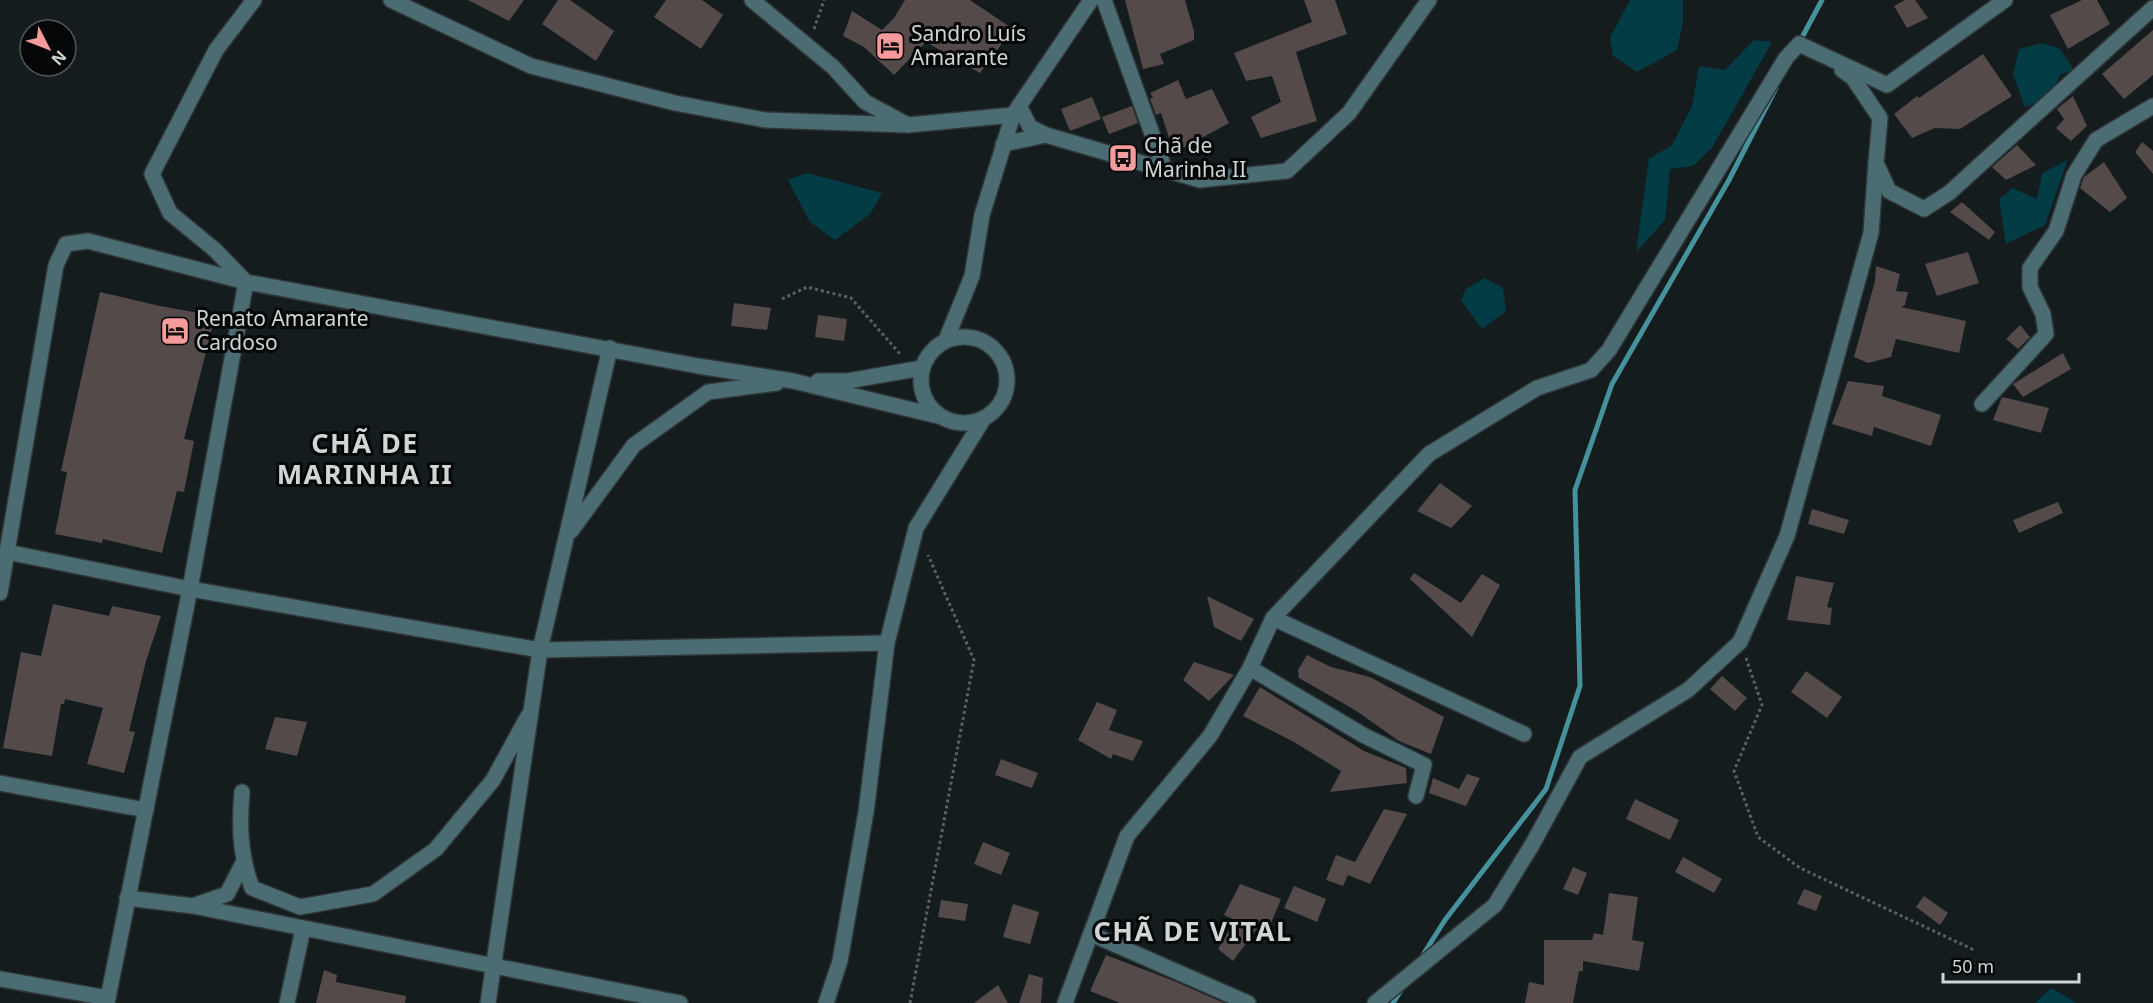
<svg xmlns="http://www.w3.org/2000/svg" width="2153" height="1003" font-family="'Noto Sans',sans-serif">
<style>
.green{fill:#033c44}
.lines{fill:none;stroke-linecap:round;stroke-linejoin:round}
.stream{stroke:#45929c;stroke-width:5}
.building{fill:#534a49}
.minor-casing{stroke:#2e3638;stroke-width:18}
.path{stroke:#5a6163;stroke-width:3;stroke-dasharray:3 3;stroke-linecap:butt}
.minor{stroke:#4b6c72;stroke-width:15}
.labels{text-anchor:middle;stroke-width:6;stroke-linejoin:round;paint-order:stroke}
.poi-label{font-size:21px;fill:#d0d5d6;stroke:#040607;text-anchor:start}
.district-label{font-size:27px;font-weight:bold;letter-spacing:1.5px;fill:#d0d5d6;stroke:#040607}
</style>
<rect width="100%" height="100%" fill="#141c1e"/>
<g class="green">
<polygon points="1630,0 1683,0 1683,22 1677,50 1637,72 1613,56 1610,37"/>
<polygon points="1754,40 1772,42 1712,148 1693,166 1670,169 1665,220 1636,252 1649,159 1672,145 1692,106 1699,66 1725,70"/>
<polygon points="2043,43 2060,49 2074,70 2061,74 2048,98 2025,107 2013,74 2019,49"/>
<polygon points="2068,159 2045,225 2006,244 1999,199 2013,188 2037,199 2042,174"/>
<polygon points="807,173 882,193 870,214 835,240 810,222 788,180"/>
<polygon points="1485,278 1503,288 1506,311 1482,329 1461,300 1466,289"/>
<polygon points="2051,988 2077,1003 2035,1003"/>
</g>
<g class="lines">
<g class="stream">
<polyline points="1799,43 1822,0"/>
<polyline points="1421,958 1445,920 1546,789 1580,686 1575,490 1612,384 1729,180 1776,88"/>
<polyline points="1393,1003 1403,987"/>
</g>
</g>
<g class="building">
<polygon points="468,0 524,0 509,21"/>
<polygon points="558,0 570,0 614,31 596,61 542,24"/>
<polygon points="666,0 702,0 723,15 701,49 654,17"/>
<polygon points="905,0 970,0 1013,29 980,73 926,42 894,75 864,47 843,36 852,11 882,30 894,18"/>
<polygon points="1125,0 1185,0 1194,31 1194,40 1160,54 1164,64 1143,69"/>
<polygon points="1304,0 1335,0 1347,34 1296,52 1317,121 1261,138 1251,117 1281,102 1272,76 1246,81 1234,53 1312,22"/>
<polygon points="1905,0 1915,0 1928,18 1907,28 1894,6"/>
<polygon points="2082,0 2097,0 2110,24 2068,49 2050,15"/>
<polygon points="2153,30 2153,75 2124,99 2102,74"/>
<polygon points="1983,54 2012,96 1960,129 1935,128 1912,138 1894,114 1917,96 1919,98"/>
<polygon points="1178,80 1186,99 1212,89 1229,123 1174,153 1161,113 1156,115 1150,99 1153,97 1150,93"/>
<polygon points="2073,96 2087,126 2071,141 2056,128 2064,119 2057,109"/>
<polygon points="1092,97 1101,119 1070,131 1061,109"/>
<polygon points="1132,106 1138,123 1109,134 1102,117"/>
<polygon points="2142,142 2153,151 2153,174 2135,152"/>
<polygon points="2017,145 2036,165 2006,180 1992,167"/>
<polygon points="2104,162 2127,198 2110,212 2080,188 2084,177"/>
<polygon points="1962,202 1995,232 1989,240 1950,212"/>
<polygon points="1968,252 1979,283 1937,296 1925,264"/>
<polygon points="1876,266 1900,274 1896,291 1908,292 1905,305 1901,307 1966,321 1959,353 1896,339 1891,357 1868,363 1854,357 1875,281"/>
<polygon points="100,292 160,306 215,316 184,439 194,441 184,492 177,491 162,553 103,539 102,543 55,534 67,472 61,471"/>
<polygon points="734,303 771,308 767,330 731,326"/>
<polygon points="818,315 847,319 844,341 815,337"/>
<polygon points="2020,325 2030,337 2018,349 2006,339"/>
<polygon points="2063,353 2071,369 2023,397 2013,384"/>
<polygon points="1848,381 1884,386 1882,396 1941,415 1931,446 1874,427 1872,436 1832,424"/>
<polygon points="2002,397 2049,408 2041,433 1993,420"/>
<polygon points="1440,483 1472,506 1451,528 1417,511"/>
<polygon points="2058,502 2063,513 2019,533 2013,520"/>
<polygon points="1812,509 1849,520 1844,534 1808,524"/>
<polygon points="1414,573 1461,603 1482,574 1500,585 1472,637 1410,579"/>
<polygon points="1796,576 1834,583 1827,607 1832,608 1830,625 1787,620"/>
<polygon points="1207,596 1254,619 1241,641 1214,627"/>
<polygon points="53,604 109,616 112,606 161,616 146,661 129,731 135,732 124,773 87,764 103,708 65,699 64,704 61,704 52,756 3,748 21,652 41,656"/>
<polygon points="1307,655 1331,667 1370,677 1444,717 1431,754 1399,741 1355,710 1299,678 1298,670"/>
<polygon points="1194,662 1234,675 1209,701 1183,680"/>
<polygon points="1806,671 1842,697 1827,718 1791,692"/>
<polygon points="1722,676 1747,698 1735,711 1710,689"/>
<polygon points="1260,687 1364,751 1406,768 1407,783 1330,792 1341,771 1294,742 1243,716"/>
<polygon points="1097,702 1117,710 1109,730 1143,741 1133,761 1113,754 1111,759 1078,740"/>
<polygon points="275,717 307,722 297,756 265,749"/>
<polygon points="1001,759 1038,773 1032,788 995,775"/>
<polygon points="1467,774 1480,778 1466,806 1429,793 1433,778 1459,789"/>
<polygon points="1635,799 1679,820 1670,840 1626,819"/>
<polygon points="1384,809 1407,814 1370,884 1348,875 1343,886 1326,880 1336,855 1355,862"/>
<polygon points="983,842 1010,853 1001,875 974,864"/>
<polygon points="1683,857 1722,879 1714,893 1675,872"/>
<polygon points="1573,867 1587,873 1578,895 1563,889"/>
<polygon points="1240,884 1281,899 1266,935 1256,930 1233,961 1218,949 1235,920 1224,915"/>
<polygon points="1294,886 1326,899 1317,922 1284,908"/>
<polygon points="1804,889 1822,896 1816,911 1797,904"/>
<polygon points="1609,893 1638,897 1632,940 1644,942 1639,971 1583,961 1583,971 1579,971 1573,1003 1525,1003 1529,982 1544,985 1544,940 1592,940 1594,933 1603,935"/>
<polygon points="1924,896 1948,913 1940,925 1916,907"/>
<polygon points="941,900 968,904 965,921 938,917"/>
<polygon points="1013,904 1039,912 1030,944 1003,937"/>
<polygon points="1106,955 1174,981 1224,1003 1120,1003 1090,991"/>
<polygon points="324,970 337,975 336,982 406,996 405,1003 316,1003"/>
<polygon points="1029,974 1043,978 1041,1003 1019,1003"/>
<polygon points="998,985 1008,1003 974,1003"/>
</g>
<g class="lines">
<g class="minor-casing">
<g id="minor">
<polyline points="391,0 531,66 675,103 765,120 908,125"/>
<polyline points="752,0 833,67 865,102 908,125 1013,115"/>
<polyline points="1104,0 1165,170"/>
<polyline points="1842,70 1853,78 1880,118 1876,163 1889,191 1924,209 1949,193 2153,8"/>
<polyline points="1019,106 1030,127 1046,135 1200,180 1287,171 1349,113 1429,0"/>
<polyline points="1003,144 1046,135"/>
<circle cx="964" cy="380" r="43"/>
<polyline points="946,340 972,276 982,215 1013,115 1091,0"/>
<polyline points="818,381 847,381 922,368"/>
<polyline points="1982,404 2046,334 2043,314 2030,287 2030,268 2056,231 2074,175 2096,140 2153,106"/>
<polyline points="571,531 634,445 708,392 777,383"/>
<polyline points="7,552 190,589 540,650 887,643"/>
<polyline points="0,593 56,265 66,244 88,241 246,282 698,366 793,381 942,417"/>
<polyline points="1273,618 1524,734"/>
<polyline points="1250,668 1363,735 1424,765 1416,796"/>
<polyline points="0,783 146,810"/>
<path d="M242 792C239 827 240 855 252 888L300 907 373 894 436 849 493 780 528 716"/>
<polyline points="127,898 193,906 680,1003"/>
<polyline points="195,905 227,894 243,863"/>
<polyline points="1091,934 1248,1003"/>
<polyline points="0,979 108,998"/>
<polyline points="107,1003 190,589 246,282 215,250 170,213 152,174 216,50 254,0"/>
<polyline points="287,1003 303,929"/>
<polyline points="488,1003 540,650 610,348"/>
<polyline points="826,1003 840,961 866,812 887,643 916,528 984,418"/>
<polyline points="1065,1003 1127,836 1210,736 1250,668 1273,618 1429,454 1537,388 1591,370 1609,350 1786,58 1799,44 1887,85 2005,0"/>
<polyline points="1375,1003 1495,905 1532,845 1580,757 1688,690 1740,642 1787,536 1871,233 1876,163"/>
</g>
</g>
<g class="path">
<polyline points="814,29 824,0"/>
<polyline points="782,299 807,287 851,298 900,354"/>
<polyline points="1746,658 1762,705 1734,771 1758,837 1800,868 1974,950"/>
<polyline points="910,1003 974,660 928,555"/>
</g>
<use href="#minor" class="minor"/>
</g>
<defs>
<g id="hotel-square" transform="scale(1.5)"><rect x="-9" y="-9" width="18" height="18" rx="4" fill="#f59b9b" stroke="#040607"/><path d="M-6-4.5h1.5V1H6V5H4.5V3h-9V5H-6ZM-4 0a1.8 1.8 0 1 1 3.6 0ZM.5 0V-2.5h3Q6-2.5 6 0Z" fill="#111"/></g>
<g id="bus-square" transform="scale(1.5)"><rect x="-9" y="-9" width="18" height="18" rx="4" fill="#f59b9b" stroke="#040607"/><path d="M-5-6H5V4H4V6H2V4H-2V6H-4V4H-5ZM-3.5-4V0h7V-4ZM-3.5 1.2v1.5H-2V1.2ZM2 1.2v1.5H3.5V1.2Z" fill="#111"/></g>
</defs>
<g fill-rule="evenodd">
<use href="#hotel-square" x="890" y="46"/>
<use href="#bus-square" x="1123" y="158"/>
<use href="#hotel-square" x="175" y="331"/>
</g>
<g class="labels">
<g class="poi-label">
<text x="911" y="41">Sandro Luís<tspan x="911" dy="24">Amarante</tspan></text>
<text x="1144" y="153">Chã de<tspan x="1144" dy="24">Marinha II</tspan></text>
<text x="196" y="326">Renato Amarante<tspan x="196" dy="24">Cardoso</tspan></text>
</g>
<g class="district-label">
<text x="365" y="453">CHÃ DE<tspan x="365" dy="31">MARINHA II</tspan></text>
<text x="1193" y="941">CHÃ DE VITAL</text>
</g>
</g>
<g transform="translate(48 48) rotate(132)"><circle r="28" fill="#040607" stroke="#56595a" stroke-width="1.5"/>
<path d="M0-4.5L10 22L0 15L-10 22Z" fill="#f59b9b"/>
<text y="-9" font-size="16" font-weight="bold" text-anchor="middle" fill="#d0d5d6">N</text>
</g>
<path d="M1943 973v9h136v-9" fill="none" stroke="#d0d5d6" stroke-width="3"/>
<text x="1952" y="973" font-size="18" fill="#d0d5d6" stroke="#040607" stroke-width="4.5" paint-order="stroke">50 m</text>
</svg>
